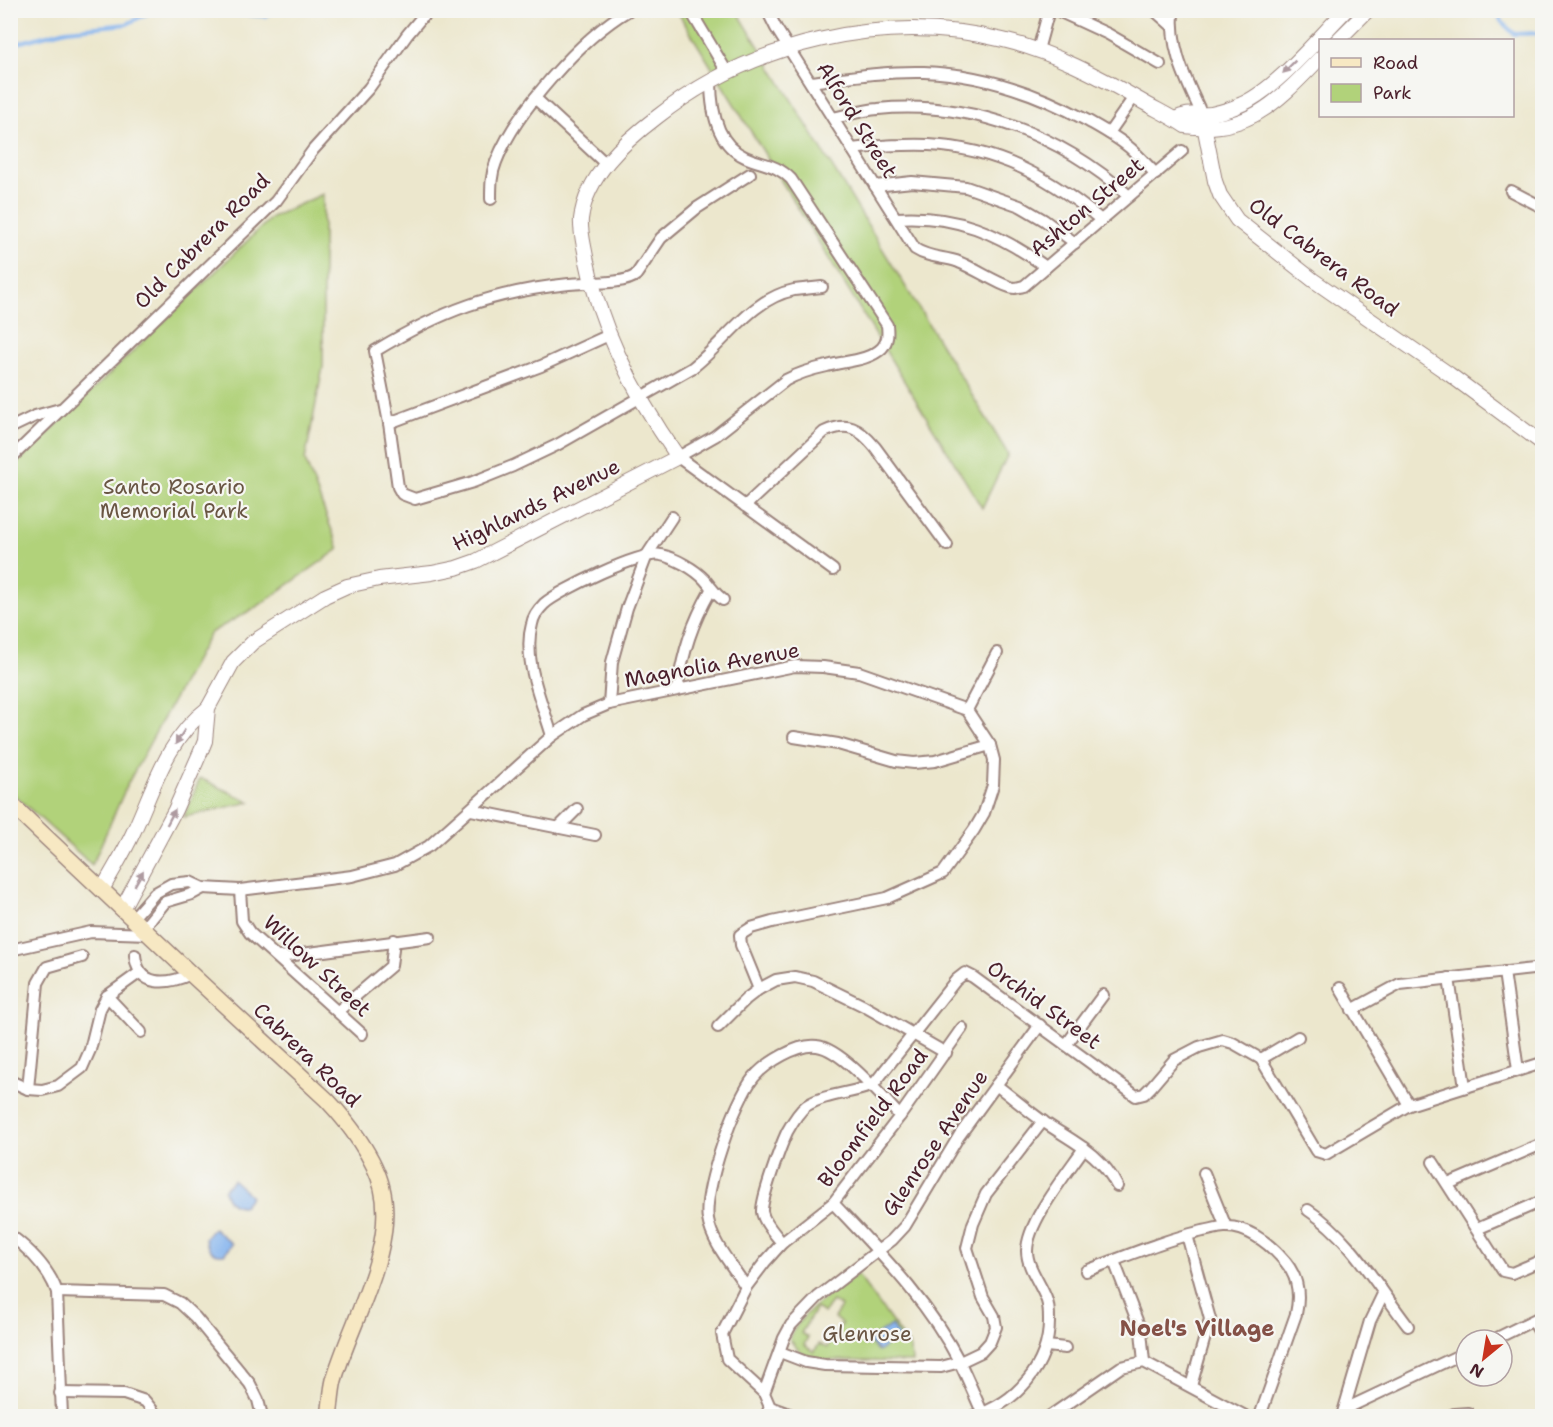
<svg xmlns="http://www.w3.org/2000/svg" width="1553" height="1427" font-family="'Shantell Sans',sans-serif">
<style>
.green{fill:#b1d27a;stroke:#7e7852;stroke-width:1.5;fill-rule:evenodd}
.water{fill:#83b3ee;stroke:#66698c;stroke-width:1.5}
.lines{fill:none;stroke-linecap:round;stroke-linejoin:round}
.stream{stroke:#83b3ee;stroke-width:4}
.minor-casing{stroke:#9b837c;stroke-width:14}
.tertiary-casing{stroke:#9b837c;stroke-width:16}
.secondary-casing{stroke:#9b837c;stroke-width:18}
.minor{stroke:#fff;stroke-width:10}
.tertiary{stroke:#fff;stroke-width:14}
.secondary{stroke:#f7e8c3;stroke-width:15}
.oneway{fill:#ae9aa0}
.labels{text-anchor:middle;stroke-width:4.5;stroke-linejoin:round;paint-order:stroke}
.street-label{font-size:21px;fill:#4a1f2b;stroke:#f6f6f2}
.park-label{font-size:21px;fill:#695543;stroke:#f6f6f2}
.neighbourhood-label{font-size:22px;font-weight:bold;fill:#855147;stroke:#f6f6f2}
</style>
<rect width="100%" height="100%" fill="#f6f6f2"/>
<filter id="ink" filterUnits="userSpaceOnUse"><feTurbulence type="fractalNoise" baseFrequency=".0167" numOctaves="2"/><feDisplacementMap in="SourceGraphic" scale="12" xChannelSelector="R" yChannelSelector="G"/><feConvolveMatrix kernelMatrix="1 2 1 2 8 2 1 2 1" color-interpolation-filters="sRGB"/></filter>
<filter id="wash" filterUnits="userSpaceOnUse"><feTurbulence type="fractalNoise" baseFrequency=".008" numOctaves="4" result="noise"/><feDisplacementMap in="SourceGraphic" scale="24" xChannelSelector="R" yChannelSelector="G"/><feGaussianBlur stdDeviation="1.35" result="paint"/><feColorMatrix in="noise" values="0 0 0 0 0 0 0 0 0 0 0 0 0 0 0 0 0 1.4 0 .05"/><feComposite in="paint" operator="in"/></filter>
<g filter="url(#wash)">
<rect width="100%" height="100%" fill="#ece7cd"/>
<g class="green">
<polygon points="677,11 737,11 1008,454 982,508"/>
<polygon points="323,194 323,367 305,460 339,549 258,606 210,633 128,783 92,865 11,792 11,469 272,217"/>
<polygon points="200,778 250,802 184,817"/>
<path d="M857 1274 911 1348 912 1362 821 1360 801 1353 790 1340C795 1315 838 1289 857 1274ZM832 1301 841 1306 834 1318 842 1324 827 1348 819 1344 814 1352 804 1345 808 1337 801 1333 816 1308 824 1313Z"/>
</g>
<g class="water">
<path d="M233 1180 251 1196 243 1206C232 1206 226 1201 224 1190Z"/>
<path d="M214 1228 232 1244 224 1254C212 1255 207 1249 205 1238Z"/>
<polygon points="891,1325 899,1337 878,1352 869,1341"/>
</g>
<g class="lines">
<g class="stream">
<polyline points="180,10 265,16 274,10"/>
<polyline points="1497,10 1501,21 1514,34 1542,33"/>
<polyline points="10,45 66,30 127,24 154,10"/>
</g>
</g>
</g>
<g filter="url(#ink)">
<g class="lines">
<g class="minor-casing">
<g id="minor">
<polyline points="690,10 727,72"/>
<path d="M771 10 770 16 776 28 915 249C927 257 942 257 956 261 971 266 1004 288 1015 288 1016 288 1023 286 1024 286L1182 151"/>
<polyline points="1056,10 1108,34 1160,64"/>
<polyline points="1154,10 1172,26"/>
<path d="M1173 10C1170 51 1186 79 1202 115"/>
<polyline points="1038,50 1049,10"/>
<path d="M711 81C711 110 716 144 745 157 763 165 776 164 791 179L887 325C888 334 888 341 882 348 869 361 844 361 827 366 813 369 799 373 786 380L715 436 678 457 833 570"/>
<path d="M811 82C848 77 886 71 924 72 982 74 1037 93 1088 121 1102 129 1117 137 1130 148 1139 156 1147 165 1156 174"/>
<polyline points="535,98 606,164"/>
<path d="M833 118C848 115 863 110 878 109 971 100 1061 135 1129 196"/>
<polyline points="1109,133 1134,97"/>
<path d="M852 149C869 147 886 145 903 145 982 141 1043 171 1101 220"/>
<path d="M750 174 697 208 661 238 636 275C624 285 586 282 569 284 492 292 441 311 375 351L389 423 398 487 402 494 415 499 473 482 513 466 557 445 692 368C726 342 750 299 794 290 803 289 813 288 822 287"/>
<polyline points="875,186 912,182 966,187 1020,206 1044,220 1075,243"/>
<polyline points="1511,191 1542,207"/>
<path d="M491 199C491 186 491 174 496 162 516 111 581 38 629 10"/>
<path d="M896 218C956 214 998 233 1046 267"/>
<polyline points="389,423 541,366 609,335"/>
<polyline points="10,428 35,416 60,409"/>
<polyline points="10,459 276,201 313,150 369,88 407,35 422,17 431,10"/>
<path d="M745 506 824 432C848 421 859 428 875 447L947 545"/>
<path d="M677 689C684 650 691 625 711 590"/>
<polyline points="609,704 612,662 627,608 647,555 672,517"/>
<polyline points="967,710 997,653"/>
<path d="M552 736C542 701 522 660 532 624 533 617 539 609 544 604 558 591 643 550 661 555 675 558 695 569 705 580 712 588 713 592 723 600"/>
<polyline points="794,737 838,744 896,761 914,763 935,761 990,745"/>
<polyline points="471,810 595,835"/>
<polyline points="559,827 577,809"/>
<polyline points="240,890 242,921 250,933 362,1034"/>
<polyline points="132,919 155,893 171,884 190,882 203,888 240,890 352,876 395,865 429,846 552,736 583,715 609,704 795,666 823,667 859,672 967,710 990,745 994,760 993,785 984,813 974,830 943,873 887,898 772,922 751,928 740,935 741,945 759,989"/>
<polyline points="143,929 165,902 192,894 203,888"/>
<polyline points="10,950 91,932 148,934"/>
<path d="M135 955C138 988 167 985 191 974"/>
<polyline points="279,957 430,937"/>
<polyline points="1504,972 1518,1070"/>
<polyline points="1449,978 1465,1087"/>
<polyline points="1340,988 1409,1105"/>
<polyline points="107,996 141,1032"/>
<polyline points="1352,1010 1400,984 1542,968"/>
<polyline points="338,1011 391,966 394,940"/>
<polyline points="718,1027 746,999 759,989 776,980 795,977 813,981 864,1006 946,1053"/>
<polyline points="1066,1045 1103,995"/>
<polyline points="1261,1059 1298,1037"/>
<polyline points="10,1081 28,1089 42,1090 58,1086 82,1068 90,1050 100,1009 107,996 139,973"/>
<path d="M996 1085C1012 1097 1028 1111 1044 1122 1073 1142 1101 1153 1117 1186"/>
<polyline points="28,1089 38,983 47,967 82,957"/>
<polyline points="1433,1162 1503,1271 1512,1273 1542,1260"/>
<polyline points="1204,1173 1226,1227"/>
<polyline points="1448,1184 1542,1144"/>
<path d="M833 1203C880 1253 929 1302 960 1363 968 1379 975 1397 983 1414"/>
<path d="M1308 1210C1351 1238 1377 1286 1408 1326"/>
<polyline points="1477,1229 1542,1201"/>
<path d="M10 1235C30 1250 49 1269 57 1292L62 1416"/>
<polyline points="1187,1235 1210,1319 1191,1386"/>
<path d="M782 1243C776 1235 764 1223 762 1212 761 1199 781 1145 787 1132 792 1123 798 1112 806 1106 826 1093 852 1094 873 1085L956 980 965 973 973 977 1136 1096 1144 1094 1151 1087 1174 1060 1199 1047 1223 1040 1233 1043 1261 1059 1316 1151 1326 1154 1409 1105 1542 1063"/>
<polyline points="1114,1261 1141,1331 1144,1362"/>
<path d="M1086 1271C1124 1257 1163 1240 1203 1231 1210 1230 1218 1227 1225 1227 1246 1226 1267 1242 1280 1256 1297 1273 1301 1291 1296 1314L1260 1416"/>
<path d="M746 1287C733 1266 712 1244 708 1219 703 1191 735 1100 754 1077 766 1063 798 1043 817 1046 842 1049 883 1098 900 1116"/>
<polyline points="57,1292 164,1295 180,1303 195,1317 250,1384 258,1400 262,1416"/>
<polyline points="1533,1321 1542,1336"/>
<polyline points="1493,1340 1542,1316"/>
<polyline points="1047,1346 1065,1348"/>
<polyline points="780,1352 806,1362 825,1365 941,1367 960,1362 981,1352 990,1342 996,1327 994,1316 983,1297 967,1248 973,1224 986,1194 1043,1121"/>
<polyline points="60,1393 124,1394 145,1401 157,1416"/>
<polyline points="764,1393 727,1359 722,1334 746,1287 765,1262 782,1243 833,1203 900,1116 962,1028"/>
<polyline points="770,1407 795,1416"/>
<polyline points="1345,1409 1466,1352"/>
<polyline points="766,1416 770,1407 764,1393 784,1338 791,1325 818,1297 892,1240 905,1226 959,1136 1040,1025"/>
<path d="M973 1416C1016 1404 1050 1365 1049 1319 1049 1314 1049 1307 1047 1301 1042 1285 1027 1268 1027 1251 1027 1222 1067 1173 1084 1148"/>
<polyline points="1050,1416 1121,1367 1144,1362 1245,1416"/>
<polyline points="1342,1416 1370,1321 1383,1294"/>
<polyline points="1450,1416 1454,1414 1468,1413"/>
</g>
</g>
<g class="tertiary-casing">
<g id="tertiary">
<polyline points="1338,40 1368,10"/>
<polyline points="1202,115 1215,181 1220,195 1237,220 1313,280 1449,374 1542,443"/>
<path d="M1175 119C1187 112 1197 115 1211 114 1221 112 1232 109 1242 104 1276 89 1318 38 1346 10"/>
<path d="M102 890C112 871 124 853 133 833 154 788 166 740 208 708"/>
<path d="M122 909 175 810 201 751 205 741 208 708 233 662 253 642 325 596 347 586 379 579 432 573 456 568 476 561 678 457C636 397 600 330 586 257 584 245 580 231 581 219 586 176 624 142 657 117 752 42 884 11 1003 40 1053 52 1099 76 1143 102 1157 110 1172 117 1185 126 1249 135 1280 99 1320 58"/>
</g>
</g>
<g class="secondary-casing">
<path id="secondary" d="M10 803 191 974 327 1100C348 1122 375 1158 382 1188 397 1249 350 1323 334 1380 331 1392 331 1405 329 1416"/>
</g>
<use href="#minor" class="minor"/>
<use href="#tertiary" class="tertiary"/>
<use href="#secondary" class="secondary"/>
</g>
<defs><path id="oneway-solid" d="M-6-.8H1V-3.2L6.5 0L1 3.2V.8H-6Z" transform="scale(1.5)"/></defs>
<g class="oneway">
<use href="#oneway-solid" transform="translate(1289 67) rotate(135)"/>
<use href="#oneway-solid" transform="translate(180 737) rotate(123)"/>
<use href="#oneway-solid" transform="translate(171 817) rotate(-62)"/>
<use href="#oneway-solid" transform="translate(139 878) rotate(-60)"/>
</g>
</g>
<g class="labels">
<g class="street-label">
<text transform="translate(857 120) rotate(58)" y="7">Alford Street</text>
<text transform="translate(1087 207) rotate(-40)" y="7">Ashton Street</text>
<text transform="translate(202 241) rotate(-45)" y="7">Old Cabrera Road</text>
<text transform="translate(1324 257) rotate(37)" y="7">Old Cabrera Road</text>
<text transform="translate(536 505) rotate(-26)" y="7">Highlands Avenue</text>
<text transform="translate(712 665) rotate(-10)" y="7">Magnolia Avenue</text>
<text transform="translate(317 966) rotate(43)" y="7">Willow Street</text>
<text transform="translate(1044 1005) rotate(36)" y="7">Orchid Street</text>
<text transform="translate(307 1055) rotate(44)" y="7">Cabrera Road</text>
<text transform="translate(873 1118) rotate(-53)" y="7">Bloomfield Road</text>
<text transform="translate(935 1143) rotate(-56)" y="7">Glenrose Avenue</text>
</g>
<g class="park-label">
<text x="174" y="494">Santo Rosario<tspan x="174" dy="24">Memorial Park</tspan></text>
<text x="867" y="1341">Glenrose</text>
</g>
<g class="neighbourhood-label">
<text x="1197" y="1336">Noel's Village</text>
</g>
</g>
<rect width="1553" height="1427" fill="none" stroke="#f6f6f2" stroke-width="36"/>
<rect x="1319" y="39" width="195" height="78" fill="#f6f6f2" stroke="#b1a0a2" stroke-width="1.5"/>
<rect x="1331" y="58" width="30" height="9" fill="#f7e8c3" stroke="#b1a0a2" stroke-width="1.5"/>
<text x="1373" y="69" font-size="18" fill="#4a1f2b">Road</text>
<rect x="1331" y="84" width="30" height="18" fill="#b1d27a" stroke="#b1a0a2" stroke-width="1.5"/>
<text x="1373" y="99" font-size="18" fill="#4a1f2b">Park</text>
<g transform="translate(1484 1358) rotate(210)"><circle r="28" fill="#f6f6f2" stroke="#b1a0a2" stroke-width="1.5"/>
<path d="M0-4.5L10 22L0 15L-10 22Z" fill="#c8321e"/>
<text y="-9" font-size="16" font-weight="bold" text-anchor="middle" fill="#4a1f2b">N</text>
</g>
</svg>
